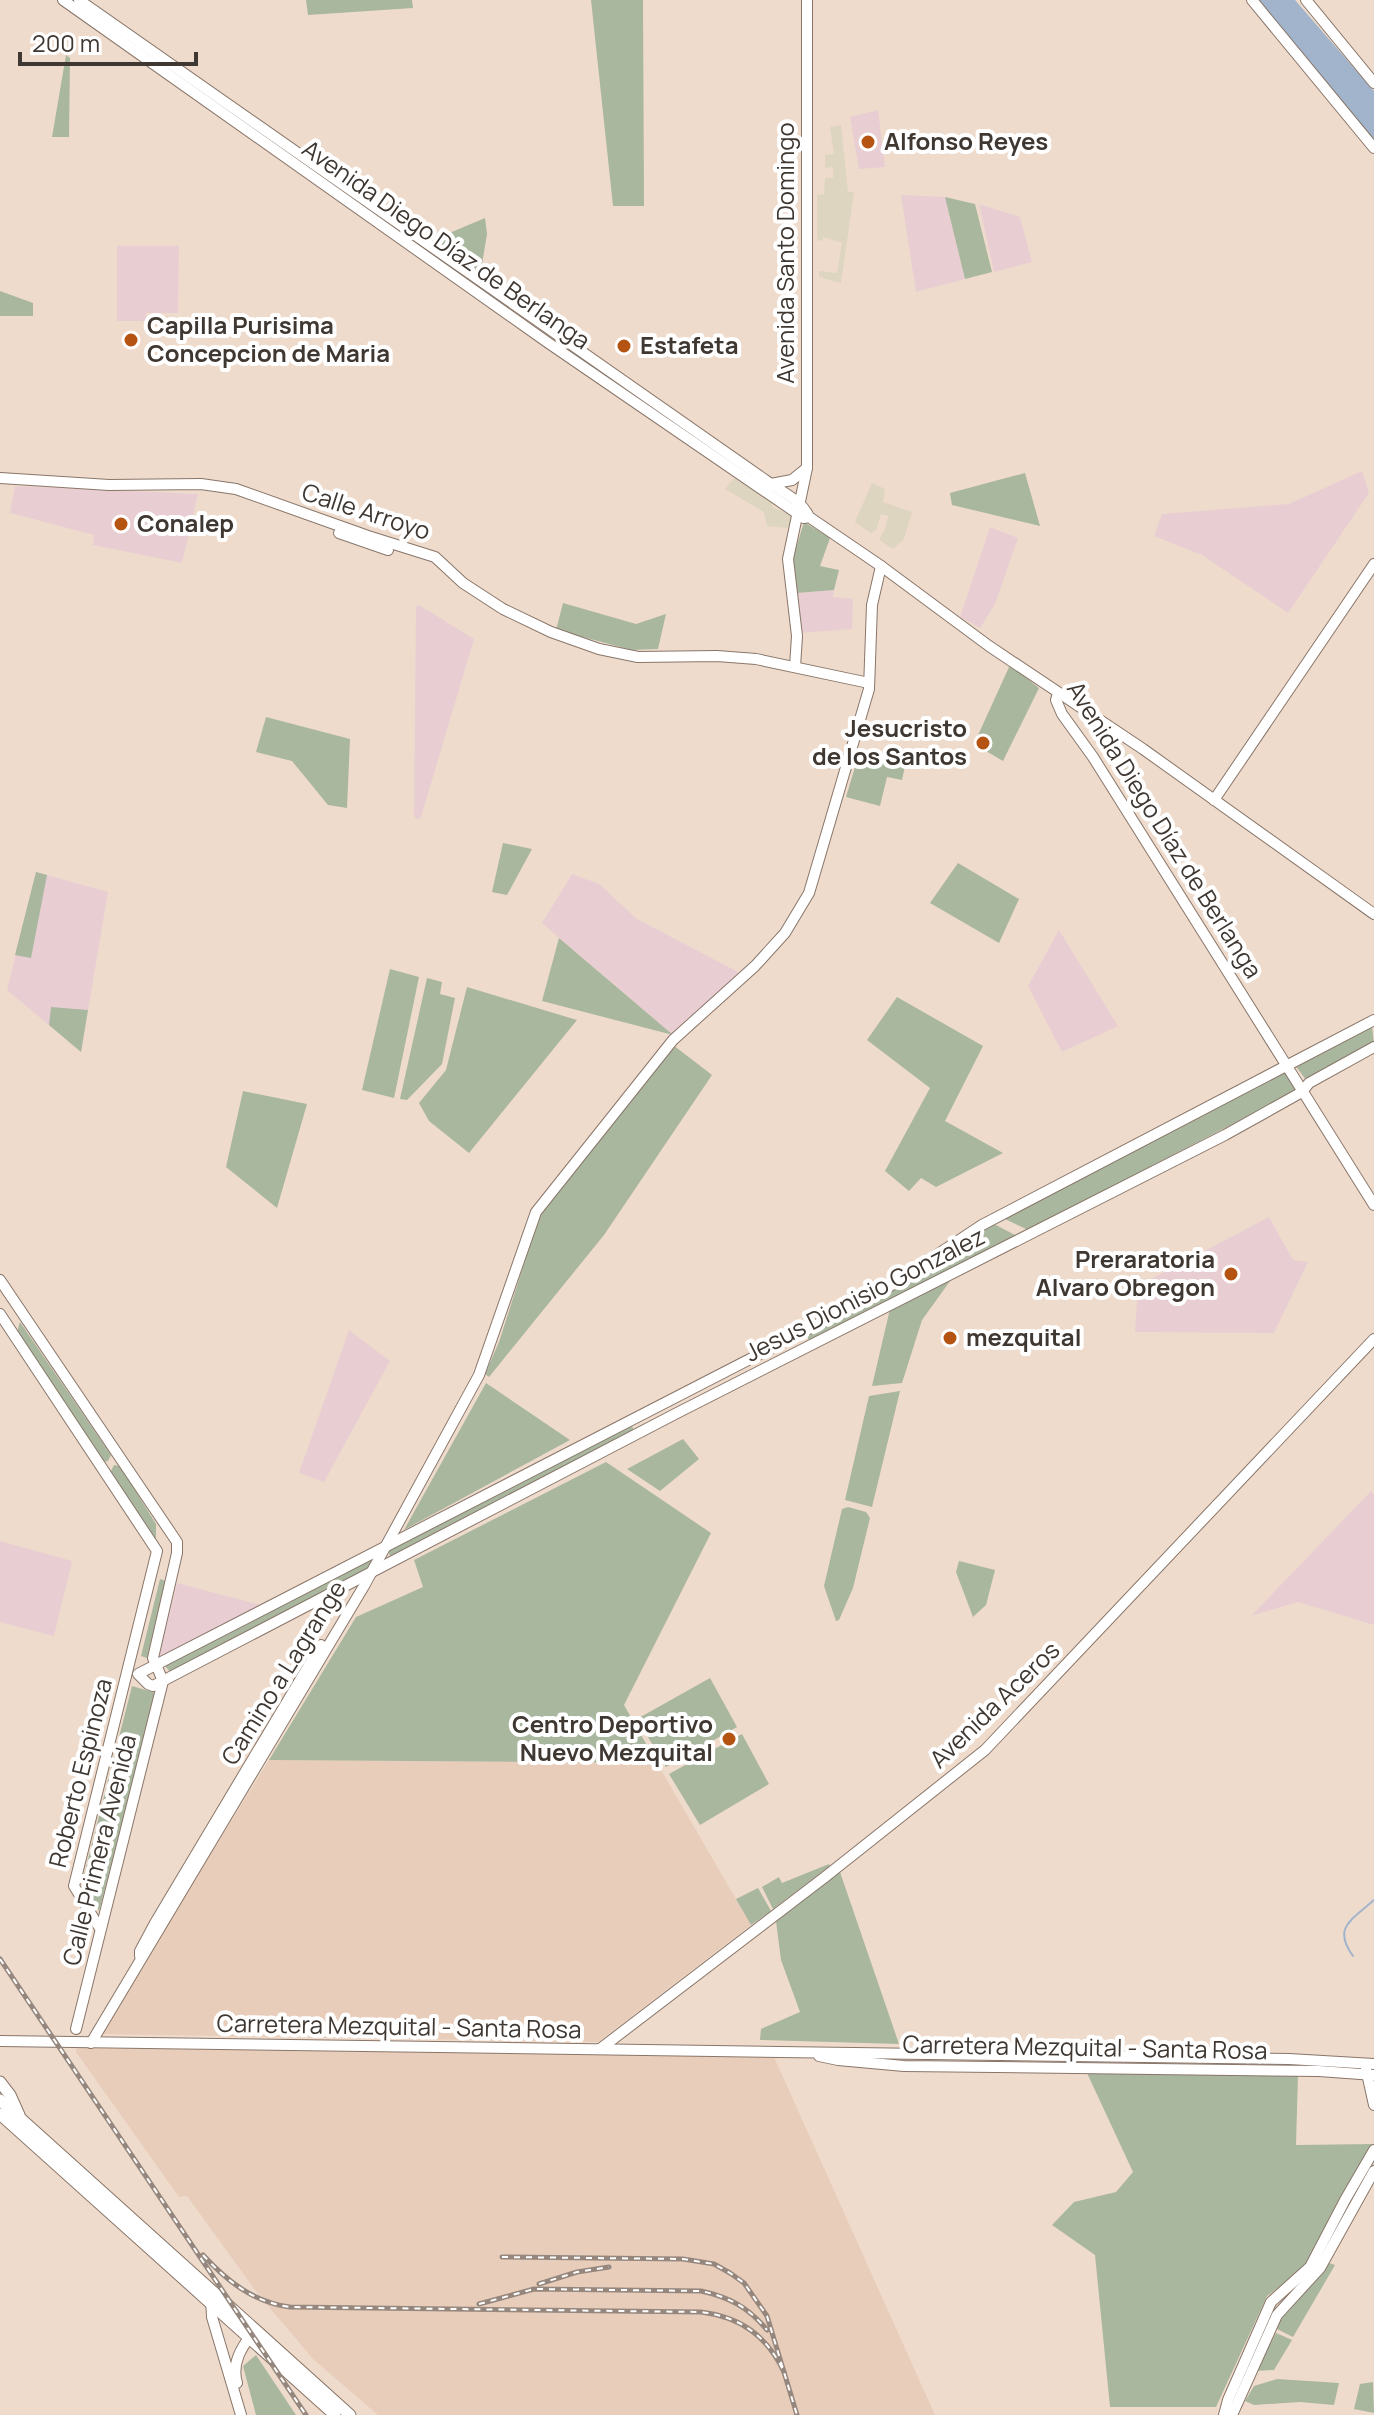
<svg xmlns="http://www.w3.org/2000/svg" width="1374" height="2415" font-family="Manrope,sans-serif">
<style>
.commercial{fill:#ddd5c0}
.built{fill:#e8cdba}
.education{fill:#e8ced3}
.green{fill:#a9b79f}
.water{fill:#a1b4cc}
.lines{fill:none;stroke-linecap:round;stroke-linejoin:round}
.stream{stroke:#a1b4cc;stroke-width:2}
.secondary-casing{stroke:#897669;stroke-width:12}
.primary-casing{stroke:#897669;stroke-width:13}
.secondary{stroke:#fff;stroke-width:10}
.primary{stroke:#fff;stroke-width:11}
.rail-casing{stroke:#95877d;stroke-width:5}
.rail{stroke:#fff;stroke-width:2;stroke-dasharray:6;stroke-linecap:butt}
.poi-dot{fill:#b45312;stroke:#fff;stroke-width:3}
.labels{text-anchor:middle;stroke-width:8;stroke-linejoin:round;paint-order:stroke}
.poi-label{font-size:24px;font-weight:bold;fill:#3f3731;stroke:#fff;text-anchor:start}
.street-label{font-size:24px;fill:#3f3731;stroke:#fff}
</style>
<rect width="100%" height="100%" fill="#efdbcc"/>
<g class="commercial">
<polygon points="841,125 848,192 854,192 841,283 819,277 819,271 837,273 842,243 823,237 823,241 817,240 817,195 824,194 825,178 833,178 833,167 825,168 825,155 834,154 830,127"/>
<polygon points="734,478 742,482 743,479 772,498 772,507 793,516 788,528 767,526 764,512 725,489"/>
<polygon points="872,483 885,489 883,502 912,512 904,539 893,549 879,540 885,529 888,516 881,514 876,530 871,533 855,522"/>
<polygon points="1122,747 1141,779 1132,785 1113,754"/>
</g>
<g class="built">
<polygon points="269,1760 657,1763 751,1925 598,2042 100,2034"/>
<polygon points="77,2048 774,2057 935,2415 378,2415 313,2359 258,2294 187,2196 179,2197 76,2052"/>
</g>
<g class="education">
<polygon points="878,110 885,167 859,169 850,117"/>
<polygon points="901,195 945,197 965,279 916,292"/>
<polygon points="979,204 1020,217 1032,262 994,272"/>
<polygon points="117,246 179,246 178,313 146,313 146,321 117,321"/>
<polygon points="1362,471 1369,493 1288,613 1202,555 1154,536 1162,514 1289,504"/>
<polygon points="15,486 198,494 182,563 93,545 94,535 10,513"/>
<polygon points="990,527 1018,538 995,604 980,628 960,617"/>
<polygon points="834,590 833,597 853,599 852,629 800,633 797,593"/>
<polygon points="419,605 474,639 421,817 417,819 414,816 416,607"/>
<polygon points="36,872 108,892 81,1052 7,990"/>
<polygon points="572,874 599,884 637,919 740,973 673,1035 542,923"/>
<polygon points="1059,930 1118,1026 1062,1052 1028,986"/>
<polygon points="1269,1217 1293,1260 1308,1262 1274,1333 1135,1332 1138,1286"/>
<polygon points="349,1330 390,1361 324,1482 299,1473"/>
<polygon points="1371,1491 1374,1494 1374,1625 1298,1602 1251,1616"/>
<polygon points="0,1541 72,1561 54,1636 0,1622"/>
<polygon points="177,1583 261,1605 158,1659"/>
</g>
<g class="green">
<polygon points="306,0 412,0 413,8 308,15"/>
<polygon points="591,0 643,0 644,206 613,206"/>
<polygon points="66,55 70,58 69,137 52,137"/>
<polygon points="945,197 975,204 992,272 965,279"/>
<polygon points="485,218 487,234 480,276 433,240"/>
<polygon points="0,291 33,303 33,316 0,316"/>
<polygon points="1025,473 1040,526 952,505 950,493"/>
<polygon points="804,522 830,538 820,566 839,570 834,590 797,593 793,558"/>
<polygon points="563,603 636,624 666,614 658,649 632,650 556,630"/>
<polygon points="1010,665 1039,688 1003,761 974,744"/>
<polygon points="266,717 350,739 347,808 328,805 292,761 256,752"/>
<polygon points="862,755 905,766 902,780 887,777 880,806 846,797 858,757"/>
<polygon points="503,843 532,849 507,895 492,892"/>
<polygon points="958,863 1019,899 999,943 930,903"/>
<polygon points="36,872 47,875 31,958 15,955"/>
<polygon points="559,938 673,1035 542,1001"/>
<polygon points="390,969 419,977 394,1098 362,1090"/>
<polygon points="427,978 442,982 440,994 455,998 442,1064 407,1100 400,1099"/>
<polygon points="467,987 577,1020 469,1153 429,1121 419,1103 446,1070"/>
<polygon points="897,997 983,1046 945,1121 1003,1153 936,1187 921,1178 909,1191 885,1171 930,1088 867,1040"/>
<polygon points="51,1007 88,1010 81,1052 49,1025"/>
<polygon points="1372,1026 1374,1044 1306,1080 1295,1065"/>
<polygon points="673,1045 712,1075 604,1235 489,1377 485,1374 499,1342 539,1217"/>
<polygon points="1284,1071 1296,1091 1028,1230 1003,1218"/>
<polygon points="243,1091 307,1104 277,1208 226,1167"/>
<polygon points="992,1223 1017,1236 810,1342 805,1333 916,1276"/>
<polygon points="953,1277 922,1320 902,1383 872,1386 890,1309"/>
<polygon points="20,1322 111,1455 108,1461 104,1462 16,1335"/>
<polygon points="486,1383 570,1440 404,1530"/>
<polygon points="900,1391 872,1507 845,1500 869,1396"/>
<polygon points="632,1426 635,1433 391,1559 388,1550"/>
<polygon points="683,1439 699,1459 660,1491 627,1469"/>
<polygon points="606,1462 711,1533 624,1705 657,1763 269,1760 356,1617 423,1587 414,1560"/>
<polygon points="114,1465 120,1466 156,1524 156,1540 154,1540 110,1473"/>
<polygon points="848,1507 866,1512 870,1518 853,1588 839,1620 836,1621 824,1586 842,1509"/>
<polygon points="371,1559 373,1567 171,1673 165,1666"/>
<polygon points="959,1561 995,1570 986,1605 973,1617 956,1572"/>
<polygon points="160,1579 166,1581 147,1658 141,1656"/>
<polygon points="710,1678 737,1727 666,1767 637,1719"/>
<polygon points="132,1686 156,1693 99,1911 82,1883"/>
<polygon points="742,1734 769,1784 700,1825 669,1774"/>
<polygon points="829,1864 830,1866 773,1909 762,1887 779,1877 782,1883"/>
<polygon points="840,1872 899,2044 760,2040 761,2029 800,2012 781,1960 776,1921"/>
<polygon points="758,1888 771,1911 751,1925 736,1899"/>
<polygon points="1087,2073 1298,2074 1296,2145 1373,2144 1303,2270 1267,2296 1216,2407 1110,2407 1095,2255 1052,2225 1074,2202 1116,2192 1133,2172"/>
<path d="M1329 2263 1335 2265 1293 2337 1277 2329C1286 2301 1314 2287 1329 2263Z"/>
<polygon points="1276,2333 1292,2340 1274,2370 1256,2371"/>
<polygon points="256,2355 296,2415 256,2415 243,2366"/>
<polygon points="1277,2379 1339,2383 1334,2405 1300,2402 1254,2405 1245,2401 1254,2386"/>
<polygon points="1373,2382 1374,2413 1354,2409 1360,2384"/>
</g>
<polygon class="water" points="1259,0 1295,0 1374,91 1374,140"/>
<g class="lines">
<path class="stream" d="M1353 1956C1332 1927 1352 1920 1374 1900"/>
<g class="secondary-casing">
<g id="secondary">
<polyline points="63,0 547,342 804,518 809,517 881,566 989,646 1143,749 1374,914"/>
<path d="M79 0 771 484C784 493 803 502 809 517"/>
<polyline points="1252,0 1374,148"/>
<polyline points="1306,0 1374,83"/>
<polyline points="0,478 109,485 201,484 236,489 368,536 435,557 463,583 503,609 551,632 599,649 638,657 717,656 756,659 869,683"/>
<polyline points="771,484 792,480 807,468"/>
<polyline points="339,533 388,550"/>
<polyline points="795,667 797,636 788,559 807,468 807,0"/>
<polyline points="1058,693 1056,700 1062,714 1093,757 1374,1205"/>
<polyline points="1214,800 1374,564"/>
<polyline points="1374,1020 982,1225 884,1290 138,1674 148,1684 153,1686 677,1413 1225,1135 1302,1092 1309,1083 1374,1047"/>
<polyline points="0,1280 177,1542 177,1553 153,1658 163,1681"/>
<polyline points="0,1314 157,1551 74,1886 99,1927"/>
<polyline points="140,1956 140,1951 155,1923 321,1645"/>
<polyline points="76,2029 163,1681"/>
<polyline points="0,2041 1289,2059 1374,2064"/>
<polyline points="91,2043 364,1586 479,1375 536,1212 673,1040 755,966 785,933 809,893 869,689 872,605 881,566"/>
<polyline points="600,2049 825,1877 985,1750 1374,1339"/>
<polyline points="819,2056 838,2060 904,2066 1319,2071 1374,2075"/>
<polyline points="1366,2069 1374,2105"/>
<polyline points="211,2298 212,2317 241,2415"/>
<path d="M237 2383C231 2363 242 2347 253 2332"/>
<polyline points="1224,2415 1228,2400 1271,2302 1310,2267 1345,2200 1374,2150"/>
<polyline points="1232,2415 1277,2315 1320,2268 1374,2171"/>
</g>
</g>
<g class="primary-casing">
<g id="primary">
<polyline points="0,2082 10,2095 19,2115"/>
<polyline points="0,2100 350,2415"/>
<polyline points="0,2114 335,2415"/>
</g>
</g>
<use href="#secondary" class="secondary"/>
<use href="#primary" class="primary"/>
<g class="rail-casing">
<g id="rail">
<polyline points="0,1959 306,2415"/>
<path d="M203 2255C227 2281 253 2302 290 2307L701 2312C741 2317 767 2336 784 2372"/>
<polyline points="502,2257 683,2259 714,2264 730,2273 744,2283 767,2316 797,2415"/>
<polyline points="539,2284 577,2272 609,2267"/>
<path d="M479 2304 534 2289 701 2291C729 2297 748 2307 767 2330"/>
</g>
</g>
<use href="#rail" class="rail"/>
</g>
<g class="poi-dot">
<circle cx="868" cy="142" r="8"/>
<circle cx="131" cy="340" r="8"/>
<circle cx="624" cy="346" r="8"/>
<circle cx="121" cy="524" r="8"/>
<circle cx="983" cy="743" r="8"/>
<circle cx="1231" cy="1274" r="8"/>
<circle cx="950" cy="1338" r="8"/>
<circle cx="729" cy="1739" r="8"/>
</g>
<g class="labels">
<g class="poi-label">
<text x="884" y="150">Alfonso Reyes</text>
<text x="147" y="334">Capilla Purisima<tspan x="147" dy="28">Concepcion de Maria</tspan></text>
<text x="640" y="354">Estafeta</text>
<text x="137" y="532">Conalep</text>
<text x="967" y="737" text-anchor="end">Jesucristo<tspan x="967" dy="28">de los Santos</tspan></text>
<text x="1215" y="1268" text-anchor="end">Preraratoria<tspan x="1215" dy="28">Alvaro Obregon</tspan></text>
<text x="966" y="1346">mezquital</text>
<text x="713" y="1733" text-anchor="end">Centro Deportivo<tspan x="713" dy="28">Nuevo Mezquital</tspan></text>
</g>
<g class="street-label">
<text transform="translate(446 245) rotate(35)" y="8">Avenida Diego Díaz de Berlanga</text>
<text transform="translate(786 253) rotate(-90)" y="8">Avenida Santo Domingo</text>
<text transform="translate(366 512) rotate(18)" y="8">Calle Arroyo</text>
<text transform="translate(1164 830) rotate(58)" y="8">Avenida Diego Díaz de Berlanga</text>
<text transform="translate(865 1295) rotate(-27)" y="8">Jesus Dionisio Gonzalez</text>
<text transform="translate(284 1673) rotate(-58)" y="8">Camino a Lagrange</text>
<text transform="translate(995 1705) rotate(-44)" y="8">Avenida Aceros</text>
<text transform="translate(81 1773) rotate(-76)" y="8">Roberto Espinoza</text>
<text transform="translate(100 1850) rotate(-76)" y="8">Calle Primera Avenida</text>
<text transform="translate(399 2027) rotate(1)" y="8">Carretera Mezquital - Santa Rosa</text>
<text transform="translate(1085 2048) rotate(1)" y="8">Carretera Mezquital - Santa Rosa</text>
</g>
</g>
<path d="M20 52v12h176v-12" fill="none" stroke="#3f3731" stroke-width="4"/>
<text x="32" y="52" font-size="24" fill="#3f3731" stroke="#ffffff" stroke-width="6" paint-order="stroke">200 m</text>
</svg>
